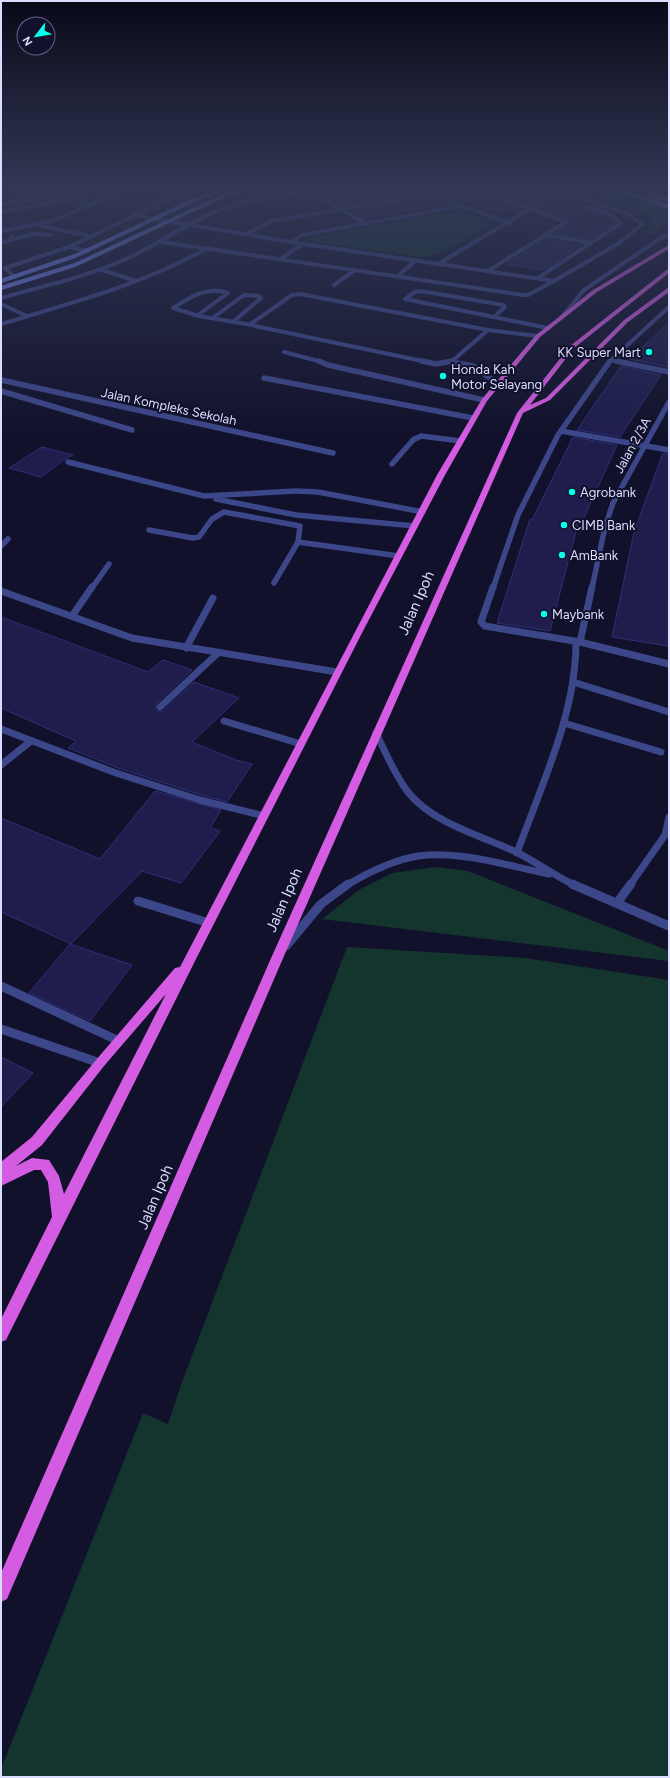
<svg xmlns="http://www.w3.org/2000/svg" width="670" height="1778" font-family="Figtree,sans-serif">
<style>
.green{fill:#14352e}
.building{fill:#1e1d4c;stroke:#302e79}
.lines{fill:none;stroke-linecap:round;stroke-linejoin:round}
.service-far3{stroke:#3c478a;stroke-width:4}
.service-far2{stroke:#3c478a;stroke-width:5.5}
.service-far1{stroke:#3c478a;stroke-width:7}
.service{stroke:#3c478a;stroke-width:9}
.minor-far3{stroke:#3c478a;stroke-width:4}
.minor-far2{stroke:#3c478a;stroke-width:5.5}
.minor-far1{stroke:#3c478a;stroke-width:7}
.minor{stroke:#3c478a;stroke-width:9}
.secondary{stroke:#7288ff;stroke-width:4}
.trunk{fill:#d45ce2;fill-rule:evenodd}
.poi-dot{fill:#07ffeb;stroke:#11112b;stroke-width:1.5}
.labels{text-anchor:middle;stroke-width:4;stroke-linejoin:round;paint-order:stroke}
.far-poi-label{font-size:13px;fill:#dbddff;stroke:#11112b;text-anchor:start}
.far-street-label{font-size:13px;fill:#dbddff;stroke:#11112b}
.street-label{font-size:15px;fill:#dbddff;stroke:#11112b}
</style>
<rect width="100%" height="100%" fill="#11112b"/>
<g class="green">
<polygon points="567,188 601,188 660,207 669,211 669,222 654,235 641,232 652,225 648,215"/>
<path d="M462 211 487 221 489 225C468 237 445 256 420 257L313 242 308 237 450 212Z"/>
<polygon points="436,867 468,871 669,951 669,961 322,919 359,890 392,873"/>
<polygon points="347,947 525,958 669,980 669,1777 1,1777 1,1769 143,1413 168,1424 182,1382"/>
</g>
<g class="building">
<polygon points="371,188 409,188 416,193 342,206 330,198 367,191"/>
<polygon points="485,188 532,188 533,191 545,195 530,205"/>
<polygon points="471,190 473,191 515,207 497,212 464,200 459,201 444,196"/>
<polygon points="430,198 446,204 364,218 352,211"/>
<polygon points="554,198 582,206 584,209 610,218 615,223 590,239 555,233 574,221 538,208"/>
<polygon points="546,239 581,245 544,270 506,264"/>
<polygon points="669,323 668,367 629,359"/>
<polygon points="621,366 661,375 620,437 577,430"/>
<polygon points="573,437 617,445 583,520 579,520 550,631 497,623 530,519 532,520"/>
<polygon points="42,447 73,455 65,459 41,477 9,468"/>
<polygon points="663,453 669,454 668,646 612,637 634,532"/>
<polygon points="1,617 148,672 163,660 192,670 156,704 155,708 158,712 163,711 194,682 239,698 192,742 236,760 252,764 227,802 201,795 118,768 68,748 76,741 1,708"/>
<polygon points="155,791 221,810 210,828 220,831 181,883 142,871 71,944 1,912 1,818 100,859"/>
<polygon points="70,944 132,965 90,1021 29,993"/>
<polygon points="1,1057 33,1073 1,1107"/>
</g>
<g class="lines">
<g class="service-far3">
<polyline points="12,188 29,200"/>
<polyline points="474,188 566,222 488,271"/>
<polyline points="319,196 365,223"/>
<polyline points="134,215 155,219"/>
<polyline points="41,226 89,236"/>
<polyline points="1,231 52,221 128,188"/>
<polyline points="247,234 272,221 468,188"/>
<polyline points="546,235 591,243"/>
<polyline points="14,239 33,234 50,235"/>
<polyline points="162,242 523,295 528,295 554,281"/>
<polyline points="1,243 14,239 11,236"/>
<polyline points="69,247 192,188"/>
<polyline points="280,259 303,244"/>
<polyline points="99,269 136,281"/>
<polyline points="398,276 416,260"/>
<polyline points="15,277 5,268 69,247 88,251"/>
<polyline points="334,285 355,270"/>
<polygon points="421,291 503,305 505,307 494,317 405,299 415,292"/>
<polyline points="1,304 27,316"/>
<path d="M198 315 228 293C207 286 190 297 173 308L199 316 252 325"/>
<polyline points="214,317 244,295 259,296 261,298 234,321"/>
<polyline points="494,317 548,328"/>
<polyline points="561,318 584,290 659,239 669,235"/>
<path d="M1 324C72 303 143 284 208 248"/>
<polyline points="488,330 538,336"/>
<polyline points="284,352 322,362"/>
<polyline points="611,360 621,362"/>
<polyline points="427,362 255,326 252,323 292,295 300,294 488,330"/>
<polyline points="451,362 488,330"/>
<polyline points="609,362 669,307"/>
</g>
<g class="service-far2">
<polyline points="319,361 328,365 484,400"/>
<polyline points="422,361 436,364 452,361"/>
<polyline points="616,361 669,372"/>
<polyline points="451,362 473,366 498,384"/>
<polyline points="264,378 473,418"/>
<polyline points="1,380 333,453"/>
<polyline points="1,391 132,430"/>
<polyline points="561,431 669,450"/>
<polyline points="68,462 204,496 296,491 318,492 423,512"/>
<polyline points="392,464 413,440 421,436 461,441"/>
<polyline points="216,499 296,515 415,526"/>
<polyline points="149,530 193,538 199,537 212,519 224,512 300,526 298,542"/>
<polyline points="1,546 8,539"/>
<polyline points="274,583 298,542 399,556"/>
<polyline points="92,588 109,564"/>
<polyline points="493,588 518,515 558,435 610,361"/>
</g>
<g class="service-far1">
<polyline points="493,587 481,622 485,626 580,642"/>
<polyline points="1,591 132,638 337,672"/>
<polyline points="72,616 92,587"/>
<polyline points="186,648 213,598"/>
<polyline points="573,682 669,712"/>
<polyline points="160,707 218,653"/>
<polyline points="224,721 301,744"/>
<polyline points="564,723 661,752"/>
<polyline points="1,729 116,773 200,800 265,816"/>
<polyline points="1,765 31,741"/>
<path d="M517 853C541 786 576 714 576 642"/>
<polyline points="630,885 665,835 669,817"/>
</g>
<g class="service">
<polyline points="138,901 209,923"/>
<polyline points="617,903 631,884"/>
<polyline points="1,986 119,1041"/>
<polyline points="1,1029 100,1063"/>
</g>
<g class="minor-far3">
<polyline points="412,188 510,223"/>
<polyline points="535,188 555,195"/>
<polyline points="328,195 366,188"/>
<polyline points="77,198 90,205"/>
<polyline points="1,205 94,188"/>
<polyline points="1,212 77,198 60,188"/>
<polyline points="155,219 291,242 554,281 619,243 642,224 629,214 550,188"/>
<polyline points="291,242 302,235 461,206"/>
<polyline points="440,263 556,193"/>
<polyline points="538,278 621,223 612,215 585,206"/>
<path d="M1 298C43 286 86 277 126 259 158 245 185 223 218 211 255 197 295 194 334 188"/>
</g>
<polyline class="minor-far2" points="592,588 605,527 613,503 669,402"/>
<g class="minor-far1">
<polyline points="592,587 580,642 669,664"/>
<path d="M376 733C386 753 394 774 408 792 432 823 482 836 516 852 536 862 554 875 574 885"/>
<path d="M347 885C369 872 393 860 418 856 459 850 509 866 549 874"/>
</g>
<g class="minor">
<polyline points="572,884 669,926"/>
<polyline points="286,946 321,904 348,884"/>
</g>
<g class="secondary">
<polyline points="612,188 669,207"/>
<polyline points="650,195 669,200"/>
<polyline points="1,281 75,256 192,201 226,188"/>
<polyline points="1,288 75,265 225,195 246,188"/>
</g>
<g class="trunk">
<path d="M669 245V249L597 292 540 337 487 401 445 475 363 631 197 957 6 1340 1 1342V1319L52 1217 48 1182 41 1170H34L1 1186V1162L32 1137 96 1060 175 968 180 967 437 475 482 399 536 335 593 290ZM166 994 64 1194 59 1176 49 1160 32 1158 16 1166 42 1145 104 1066Z"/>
<polygon points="669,268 669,273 574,348 530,405 546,398 624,320 669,287 669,292 628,322 550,400 523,413 284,956 7,1599 1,1602 1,1573 272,956 517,413 570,346"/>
</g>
</g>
<linearGradient id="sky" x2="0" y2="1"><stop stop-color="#090918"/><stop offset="0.43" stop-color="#323855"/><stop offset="1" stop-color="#323855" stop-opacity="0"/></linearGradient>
<rect width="670" height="437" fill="url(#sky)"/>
<g class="poi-dot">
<circle cx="649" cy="352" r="4"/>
<circle cx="443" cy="376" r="4"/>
<circle cx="572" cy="492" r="4"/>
<circle cx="564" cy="525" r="4"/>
<circle cx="562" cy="555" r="4"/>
<circle cx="544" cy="614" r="4"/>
</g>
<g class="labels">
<g class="far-poi-label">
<text x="641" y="357" text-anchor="end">KK Super Mart</text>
<text x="451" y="374">Honda Kah<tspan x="451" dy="15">Motor Selayang</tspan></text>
<text x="580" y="497">Agrobank</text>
<text x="572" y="530">CIMB Bank</text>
<text x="570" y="560">AmBank</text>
<text x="552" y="619">Maybank</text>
</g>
<g class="far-street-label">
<text transform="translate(169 406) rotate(12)" y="5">Jalan Kompleks Sekolah</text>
<text transform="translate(632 445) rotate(-61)" y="5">Jalan 2/3A</text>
</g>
<g class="street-label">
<text transform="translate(416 603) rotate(-66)" y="5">Jalan Ipoh</text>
<text transform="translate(284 900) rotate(-66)" y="5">Jalan Ipoh</text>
<text transform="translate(155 1197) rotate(-67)" y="5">Jalan Ipoh</text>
</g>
</g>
<rect width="670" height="1778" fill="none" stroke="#dbddff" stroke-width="4"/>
<g transform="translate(36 36) rotate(239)"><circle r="19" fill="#11112b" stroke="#626380"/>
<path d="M0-3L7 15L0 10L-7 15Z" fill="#07ffeb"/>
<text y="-6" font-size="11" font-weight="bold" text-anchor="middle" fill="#dbddff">N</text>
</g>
</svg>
